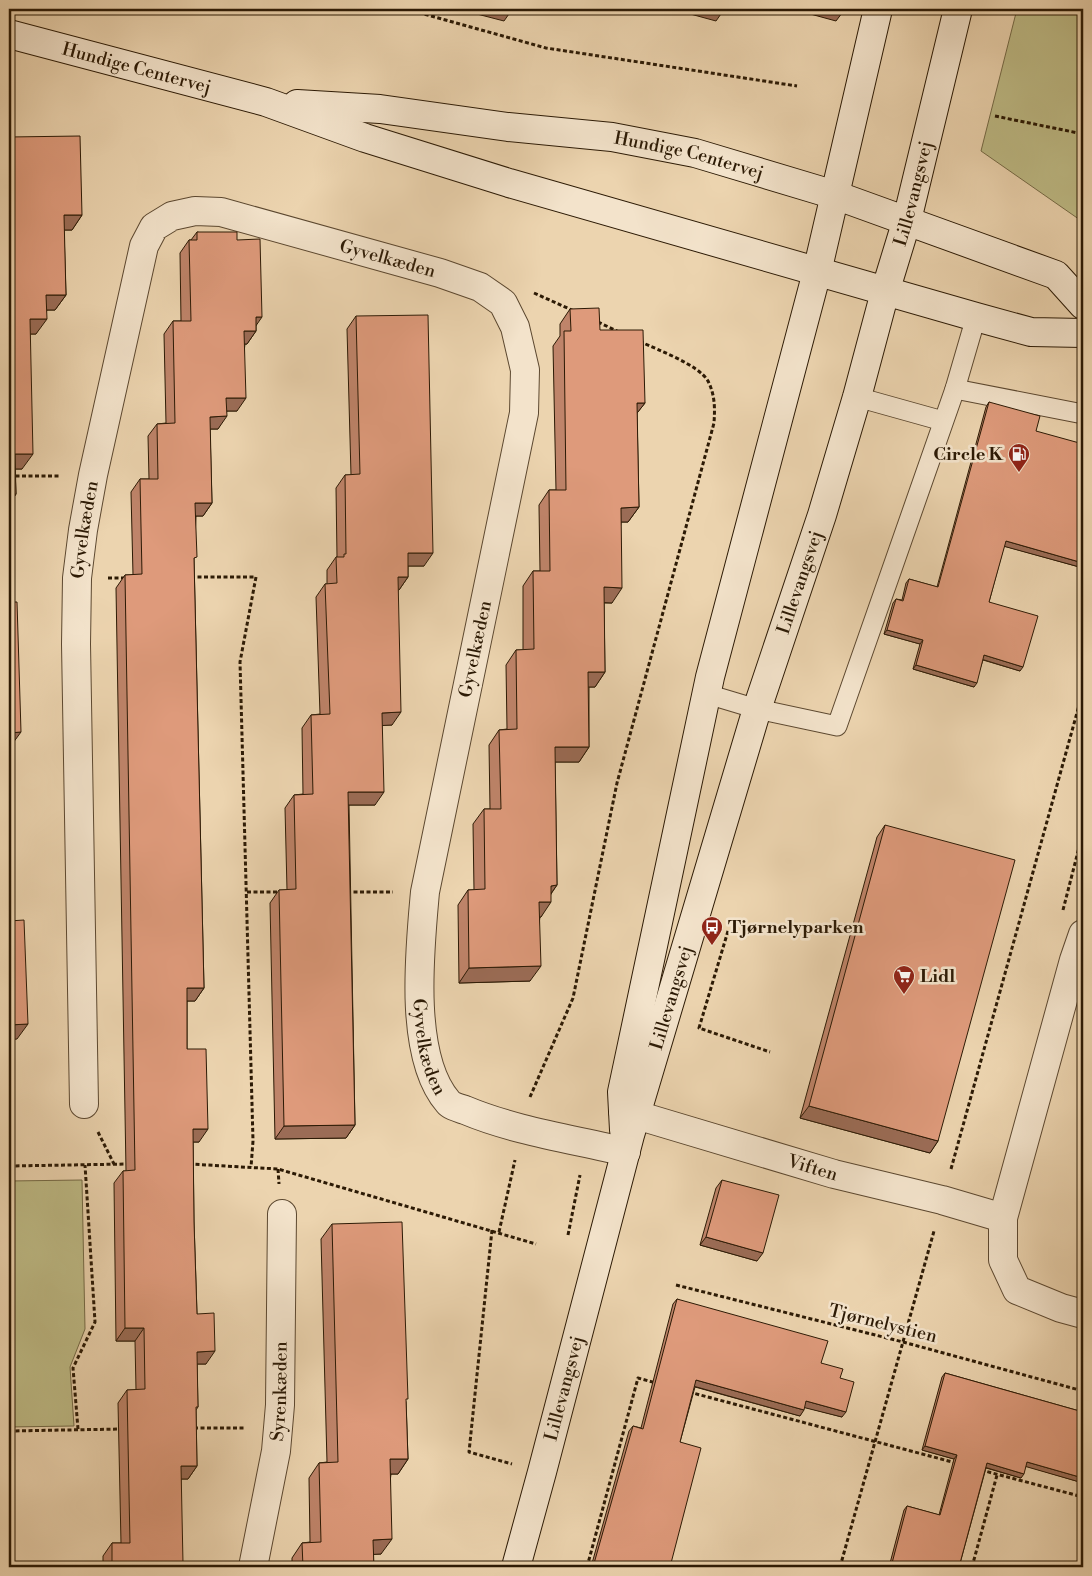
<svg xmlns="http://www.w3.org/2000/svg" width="1092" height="1576" font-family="'Libre Bodoni',serif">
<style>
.green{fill:#bebb86;stroke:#756a46}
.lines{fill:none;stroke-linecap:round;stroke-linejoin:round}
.lane-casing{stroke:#5c4830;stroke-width:21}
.street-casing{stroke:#5c4830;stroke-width:30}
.secondary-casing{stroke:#2c1a05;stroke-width:30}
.path{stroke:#2c1a05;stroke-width:3;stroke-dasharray:4 2.5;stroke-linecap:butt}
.lane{stroke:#f3e3cb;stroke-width:19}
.street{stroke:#f3e3cb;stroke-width:28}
.secondary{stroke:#f3e3cb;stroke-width:28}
.wall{fill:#bf846a;stroke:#2c1a05}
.shaded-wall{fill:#9b6c56;stroke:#2c1a05}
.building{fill:#de9a7b;stroke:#2c1a05}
.labels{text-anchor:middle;stroke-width:5;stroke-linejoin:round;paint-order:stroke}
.street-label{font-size:18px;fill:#2c1a05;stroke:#f3e3cb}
.poi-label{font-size:18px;font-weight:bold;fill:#2c1a05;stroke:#f3e3cb;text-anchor:start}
</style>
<rect width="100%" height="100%" fill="#ecd4af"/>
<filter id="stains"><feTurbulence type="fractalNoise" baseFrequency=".004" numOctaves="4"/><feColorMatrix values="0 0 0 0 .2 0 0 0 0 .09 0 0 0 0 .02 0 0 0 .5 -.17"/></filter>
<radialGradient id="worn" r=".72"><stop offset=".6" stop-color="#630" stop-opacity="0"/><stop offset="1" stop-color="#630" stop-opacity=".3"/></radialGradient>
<g class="green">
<polygon points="1017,9 1083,9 1083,222 981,151"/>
<polygon points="82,1180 85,1329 70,1367 74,1426 9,1427 9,1181"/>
</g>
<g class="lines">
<g class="lane-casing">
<g id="lane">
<polyline points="955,389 1083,414"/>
<polyline points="857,397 943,421"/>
<polyline points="707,694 757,709 837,726 955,389 976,317"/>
</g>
</g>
<g class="street-casing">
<g id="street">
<polyline points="1083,934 1074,960 1003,1218 1003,1260 1017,1290 1061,1308 1083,1314"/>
<path id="s1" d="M84 1104 76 644 77 578 83 530 93 475 144 246 154 227 172 216 195 211 221 212 440 273 480 287 503 303 515 327 525 370 524 413 425 892C420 948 408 1056 448 1102 451 1106 459 1108 465 1110 515 1131 572 1139 626 1152"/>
<path id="s2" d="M623 1111 834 1174 942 1200 1003 1218"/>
<path id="s3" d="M253 1567 276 1451 280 1405 282 1214"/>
</g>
</g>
<g class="secondary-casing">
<g id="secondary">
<path id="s4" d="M9 34 266 102 365 138 509 183 976 317 1031 332 1083 333"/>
<path id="s5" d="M297 104 380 109 508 127 612 137 695 153 835 195 1056 275 1083 305"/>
<polyline points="624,1130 622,1092 710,677 817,272 878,9"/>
<path id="s6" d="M516 1567 542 1472 630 1135 757 709 822 515 857 397 885 292 907 220 958 9"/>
</g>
</g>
<g class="path">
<polyline points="406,9 546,48 797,86"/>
<polyline points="995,116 1083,134"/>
<polyline points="534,293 574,311"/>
<polyline points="598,322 619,332"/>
<polyline points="9,476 60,476"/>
<polyline points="191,577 256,577 240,662 253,1141 251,1167"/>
<polyline points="108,578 127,578"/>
<polyline points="247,892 281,892"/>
<polyline points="347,892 393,892"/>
<polyline points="1063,910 1083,832"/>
<polyline points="728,931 699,1028 770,1052"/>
<path d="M530 1097 573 998 617 783 714 423C715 408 715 395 708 381 699 365 658 350 641 342"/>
<polyline points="98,1132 114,1164"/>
<polyline points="189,1164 278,1169 536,1244"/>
<polyline points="9,1166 128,1164"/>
<polyline points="278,1169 279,1184"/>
<polyline points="951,1169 1083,691"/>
<polyline points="492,1230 469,1452 512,1464"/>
<polyline points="499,1232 515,1160"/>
<polyline points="568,1235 580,1175"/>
<polyline points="676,1285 903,1342 1083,1391"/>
<polyline points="689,1392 956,1463"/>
<polyline points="194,1428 246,1428"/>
<polyline points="78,1429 73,1368 95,1322 85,1165"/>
<polyline points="9,1431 121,1429"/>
<polyline points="981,1470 1083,1497"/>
<polyline points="587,1567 638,1378 656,1383"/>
<polyline points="840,1567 934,1231"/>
<polyline points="972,1567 997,1475"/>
</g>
<use href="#lane" class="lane"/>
<use href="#street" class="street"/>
<use href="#secondary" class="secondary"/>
</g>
<g class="wall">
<polygon points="9,137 82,215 72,230 64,230 66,295 55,310 47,310 36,334 30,334 22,469 15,469 16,494 9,505"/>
<polygon points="197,232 237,240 256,325 256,331 247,344 245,344 237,411 227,411 218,429 210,429 212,503 203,516 196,516 194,560 204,988 195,1001 187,1001 187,1049 199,1142 193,1142 194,1222 197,1314 206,1364 197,1364 198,1407 196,1410 197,1466 188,1479 181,1479 180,1567 103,1567 103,1556 112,1543 121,1543 118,1403 127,1390 136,1390 135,1341 116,1341 114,1183 123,1171 126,1171 116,588 125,575 133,575 131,492 140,479 149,479 148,436 157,424 166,423 164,334 173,321 181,321 180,253 189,240 191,240"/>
<polygon points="570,309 600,330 645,403 637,413 639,507 628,522 621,522 612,603 604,603 605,672 595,687 589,687 589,747 579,762 555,762 557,885 551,894 541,917 540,917 530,981 459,983 458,905 468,890 474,890 473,824 484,809 490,809 489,745 499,730 507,729 506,665 516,650 523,650 523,586 533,571 540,571 539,505 549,490 556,490 553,346 560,336 560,324"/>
<polygon points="356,316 424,566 408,566 408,577 399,590 398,590 392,725 382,725 375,805 349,805 355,1125 346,1138 275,1139 270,903 279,890 287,890 285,808 294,795 303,794 302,728 311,715 320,714 316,597 325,584 327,584 327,570 336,557 337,557 336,488 345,475 351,475 347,329"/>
<polygon points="989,402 1036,431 1083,568 1004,546 989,602 1020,671 983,660 974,687 913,669 920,644 884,634 893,603 896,599 902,600 906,583 909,579 937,587 986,407"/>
<polygon points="885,825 938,1141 930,1153 800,1118 877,837"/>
<polygon points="722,1180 757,1261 700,1245 716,1188"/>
<polygon points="332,1224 406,1402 408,1459 398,1474 391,1474 381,1554 373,1554 374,1567 292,1567 292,1558 302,1543 310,1542 309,1478 319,1463 327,1462 321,1239"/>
<polygon points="677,1299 821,1363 840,1378 842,1417 804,1407 800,1416 695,1387 680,1442 670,1567 591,1567 629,1431 633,1426 641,1428 673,1304"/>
<polygon points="945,1373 1083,1412 1083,1483 1026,1466 1021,1478 986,1468 959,1567 889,1567 904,1510 907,1506 939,1515 954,1459 922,1450 942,1377"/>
</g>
<g class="shaded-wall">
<polygon points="481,9 502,9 511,11 504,21 477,14"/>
<polygon points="574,9 594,9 591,13"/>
<polygon points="672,9 714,9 723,11 716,21"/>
<polygon points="792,9 828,9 842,13 836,21"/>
<polygon points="64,215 82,215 72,230 54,230"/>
<polygon points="46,295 66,295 55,310 36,310"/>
<polygon points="256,317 262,317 253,330"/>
<polygon points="30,319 47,319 36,334 20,334"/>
<polygon points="244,331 256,331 247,344 235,344"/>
<polygon points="226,398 246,398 237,411 218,411"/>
<polygon points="637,403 645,403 634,417"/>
<polygon points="227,416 218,429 201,429 210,417"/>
<polygon points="15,454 33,454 22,469 9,469"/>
<polygon points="16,494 9,505 9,495"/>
<polygon points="195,503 212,503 203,516 186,516"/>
<polygon points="639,507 628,522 611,522 621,508"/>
<polygon points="1006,541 1083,563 1083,568 1003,546"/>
<polygon points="408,553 433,553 424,566 399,566"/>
<polygon points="398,577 408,577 399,590 389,590"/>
<polygon points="604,587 622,588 612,603 593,602"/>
<polygon points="887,630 923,640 920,644 884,634"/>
<polygon points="984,655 1023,667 1020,671 981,659"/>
<polygon points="916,665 977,683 974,687 913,669"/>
<polygon points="588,672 605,672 595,687 578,687"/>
<polygon points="401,712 392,725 373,726 382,713"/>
<polygon points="21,732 10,747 9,747 9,733"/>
<polygon points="555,747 589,747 579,762 544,762"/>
<polygon points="348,792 384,792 375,805 339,805"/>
<polygon points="557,885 547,899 551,886"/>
<polygon points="539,902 551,902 541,917 529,917"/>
<polygon points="541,966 530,981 459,983 469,968"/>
<polygon points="187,988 204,988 195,1001 178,1001"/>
<polygon points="28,1024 17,1039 9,1040 9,1025"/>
<polygon points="809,1106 938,1141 930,1153 800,1118"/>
<polygon points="355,1125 346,1138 275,1139 284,1126"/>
<polygon points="193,1129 208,1129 199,1142 184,1142"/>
<polygon points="706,1237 763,1253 757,1261 700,1245"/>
<polygon points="125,1328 144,1328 135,1341 116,1341"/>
<polygon points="215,1351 206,1364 188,1364 197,1352"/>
<polygon points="696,1380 804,1410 800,1416 693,1386"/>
<polygon points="806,1401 846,1412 842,1417 802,1407"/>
<polygon points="925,1446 957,1455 954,1459 922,1450"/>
<polygon points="390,1459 408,1459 398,1474 380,1474"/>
<polygon points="1027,1462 1083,1478 1083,1483 1024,1466"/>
<polygon points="987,1463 1024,1474 1021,1478 984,1467"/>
<polygon points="181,1466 197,1466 188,1479 172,1479"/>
<polygon points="392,1539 381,1554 363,1555 373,1540"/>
<polygon points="183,1563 180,1567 162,1567 164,1564"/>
</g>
<g class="building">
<polygon points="502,9 512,9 511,11"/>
<polygon points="714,9 724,9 723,11"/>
<polygon points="828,9 843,9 842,13"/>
<polygon points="80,136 82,215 64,215 66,295 46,295 47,319 30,319 33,454 15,454 16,494 9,495 9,217 11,217 9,137"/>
<polygon points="197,232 237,232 237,240 260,239 262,317 256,317 256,331 244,331 246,398 226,398 227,416 210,417 212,503 195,503 197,557 194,558 204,988 187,988 187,1049 206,1049 208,1129 193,1129 194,1222 197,1314 214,1313 215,1351 197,1352 198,1407 196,1407 197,1466 181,1466 183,1563 164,1564 164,1567 112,1567 112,1543 130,1543 127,1390 145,1389 144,1328 125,1328 123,1171 135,1170 125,575 142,574 140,479 158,479 157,424 175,423 173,321 191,321 189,240 197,240"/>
<polygon points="599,308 600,330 643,330 645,403 637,403 639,507 621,508 622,588 604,587 605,672 588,672 589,747 555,747 557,885 551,886 551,902 539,902 541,966 469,968 468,890 485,889 484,809 501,809 499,730 517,729 516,650 534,649 533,571 550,571 549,490 566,490 564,331 571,331 570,309"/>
<polygon points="428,315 433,553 408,553 408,577 398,577 401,712 382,713 384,792 348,792 355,1125 284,1126 279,890 296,889 294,795 313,794 311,715 330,714 325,584 337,583 336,557 344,557 344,554 346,554 345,475 360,474 356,316"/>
<polygon points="989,402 1040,416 1036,431 1083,444 1083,563 1006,541 989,602 1038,616 1023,667 984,655 977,683 916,665 923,640 887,630 896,599 903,601 909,579 938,587"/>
<polygon points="9,602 17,602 21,732 9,733"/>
<polygon points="885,825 1015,860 938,1141 809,1106"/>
<polygon points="24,920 28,1024 9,1025 9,921"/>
<polygon points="722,1180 779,1195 763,1253 706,1237"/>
<polygon points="402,1222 408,1399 406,1399 408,1459 390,1459 392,1539 373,1540 374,1567 303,1567 302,1543 321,1542 319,1463 338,1462 332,1224"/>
<polygon points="677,1299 828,1341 821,1363 843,1369 840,1378 854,1382 846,1412 806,1401 804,1410 696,1380 680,1442 701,1448 670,1567 593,1567 633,1426 643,1429"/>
<polygon points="945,1373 1083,1412 1083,1478 1027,1462 1024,1474 987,1463 959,1567 891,1567 907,1506 940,1515 957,1455 925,1446"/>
</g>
<defs>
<g id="fuel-pin" transform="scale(1.125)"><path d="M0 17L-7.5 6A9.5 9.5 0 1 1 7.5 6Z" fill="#8f2418" stroke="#f3e3cb"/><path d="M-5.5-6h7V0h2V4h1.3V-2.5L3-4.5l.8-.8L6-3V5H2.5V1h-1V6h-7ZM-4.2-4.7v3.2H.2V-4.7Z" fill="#fff"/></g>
<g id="bus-pin" transform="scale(1.125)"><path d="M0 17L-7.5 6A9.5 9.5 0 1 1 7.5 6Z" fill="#8f2418" stroke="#f3e3cb"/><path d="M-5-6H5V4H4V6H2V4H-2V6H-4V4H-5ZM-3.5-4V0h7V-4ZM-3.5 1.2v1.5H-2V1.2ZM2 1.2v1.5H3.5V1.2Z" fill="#fff"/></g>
<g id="supermarket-pin" transform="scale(1.125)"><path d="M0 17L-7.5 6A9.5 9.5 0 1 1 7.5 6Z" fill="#8f2418" stroke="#f3e3cb"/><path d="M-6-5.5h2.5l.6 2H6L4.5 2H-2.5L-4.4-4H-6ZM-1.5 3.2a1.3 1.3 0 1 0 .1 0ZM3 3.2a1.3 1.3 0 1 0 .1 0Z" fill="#fff"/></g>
</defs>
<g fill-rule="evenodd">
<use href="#fuel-pin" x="1019" y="454"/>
<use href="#bus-pin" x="712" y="927"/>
<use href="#supermarket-pin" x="904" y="976"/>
</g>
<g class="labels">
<g class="street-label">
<text dy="6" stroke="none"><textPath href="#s4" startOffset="132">Hundige Centervej</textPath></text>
<text dy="6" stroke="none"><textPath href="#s5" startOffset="396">Hundige Centervej</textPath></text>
<text dy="6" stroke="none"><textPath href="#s6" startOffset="1430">Lillevangsvej</textPath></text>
<text dy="6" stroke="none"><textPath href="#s1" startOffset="1130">Gyvelkæden</textPath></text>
<text dy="6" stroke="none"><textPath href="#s1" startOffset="575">Gyvelkæden</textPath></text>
<text dy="6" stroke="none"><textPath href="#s6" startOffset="1025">Lillevangsvej</textPath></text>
<text transform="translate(475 649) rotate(-78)" y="6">Gyvelkæden</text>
<text dy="6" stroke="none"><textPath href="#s6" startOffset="590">Lillevangsvej</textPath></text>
<text dy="6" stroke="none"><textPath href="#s1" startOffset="2014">Gyvelkæden</textPath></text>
<text dy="6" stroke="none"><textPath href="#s2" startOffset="198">Viften</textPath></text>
<text transform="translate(883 1323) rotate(14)" y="6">Tjørnelystien</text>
<text dy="6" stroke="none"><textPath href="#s6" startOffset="185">Lillevangsvej</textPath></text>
<text dy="6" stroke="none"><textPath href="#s3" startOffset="178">Syrenkæden</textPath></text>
</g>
<g class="poi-label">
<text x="1003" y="460" text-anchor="end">Circle K</text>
<text x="728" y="933">Tjørnelyparken</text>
<text x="920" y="982">Lidl</text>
</g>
</g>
<rect width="1092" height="1576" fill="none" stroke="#ecd4af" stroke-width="30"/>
<rect x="10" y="10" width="1072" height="1556" fill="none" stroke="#2c1a05" stroke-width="2.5"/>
<rect x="15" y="15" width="1062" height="1546" fill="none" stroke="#2c1a05"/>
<rect width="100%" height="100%" filter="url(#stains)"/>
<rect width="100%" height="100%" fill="url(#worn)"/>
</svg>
